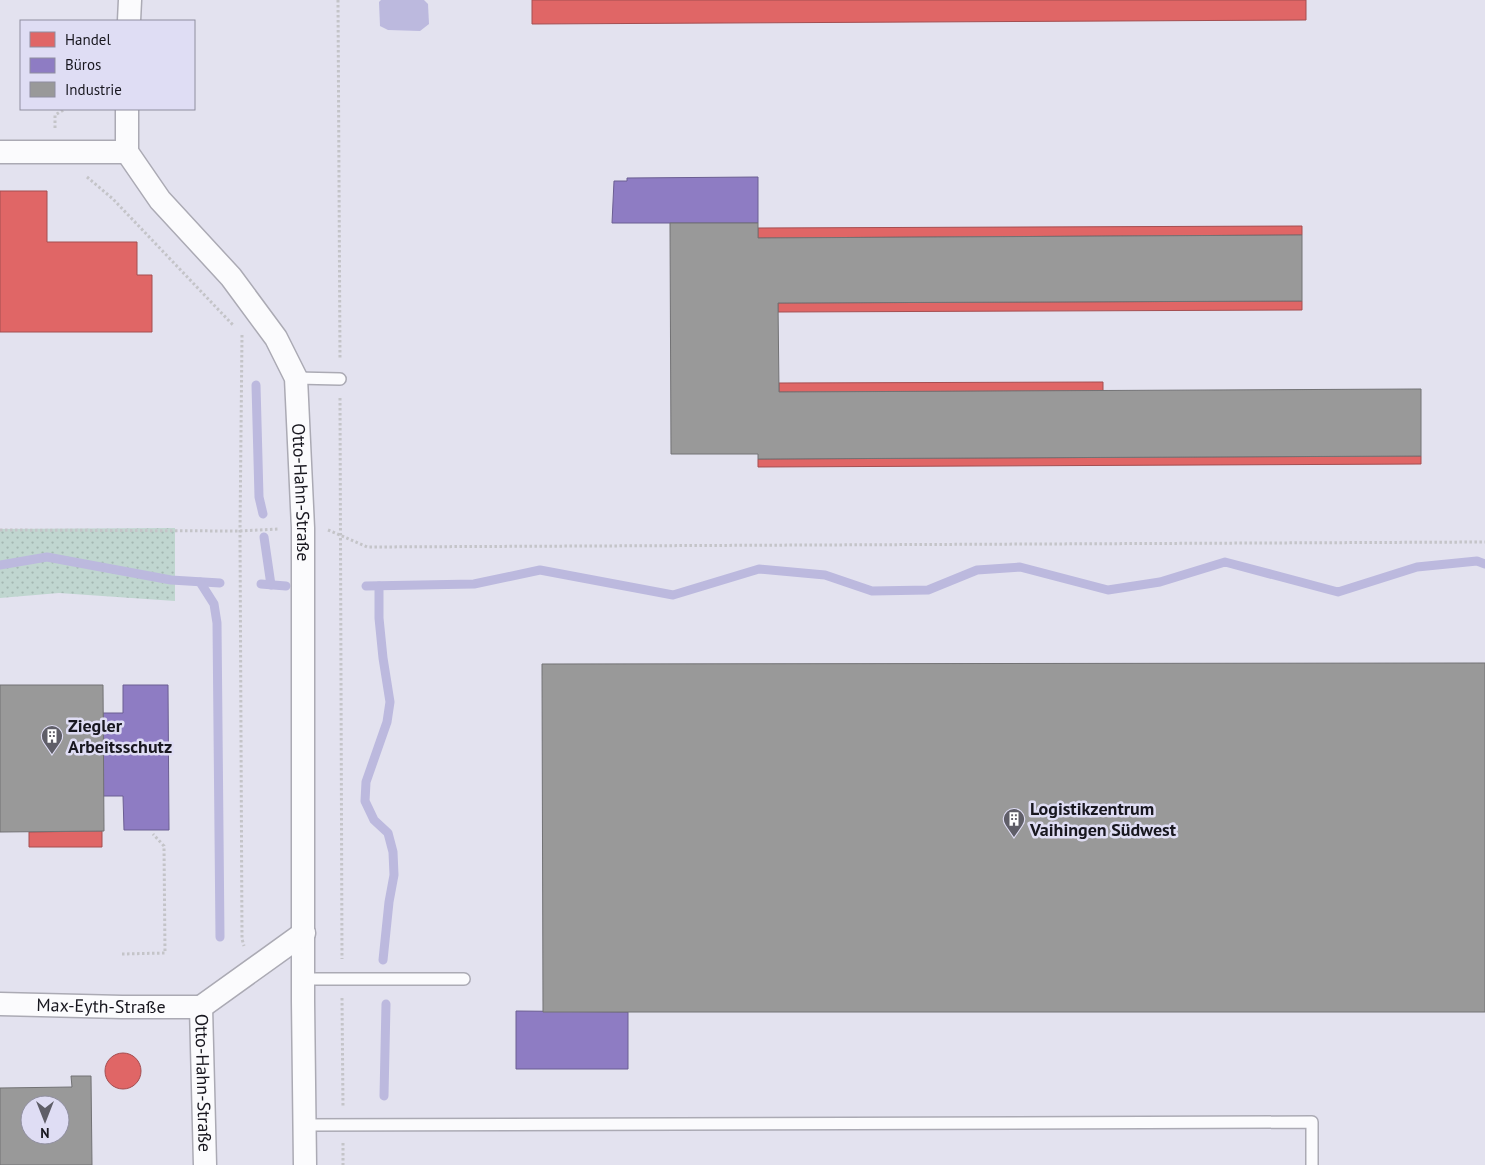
<svg xmlns="http://www.w3.org/2000/svg" width="1485" height="1165" font-family="'PT Sans',sans-serif">
<style>
.grass{fill:url(#grass-dots)}
.water{fill:#bcb9de}
.shops{fill:#e06666;stroke:#a44e51}
.offices{fill:#8e7cc3;stroke:#6b5e92}
.industry{fill:#999;stroke:#727274;fill-rule:evenodd}
.lines{fill:none;stroke-linecap:round;stroke-linejoin:round}
.stream{stroke:#bcb9de;stroke-width:9}
.service-casing{stroke:#abaab4;stroke-width:14}
.minor-casing{stroke:#abaab4;stroke-width:25}
.path{stroke:#c4c4c8;stroke-width:3;stroke-dasharray:2.5 2.5;stroke-linecap:butt}
.service{stroke:#fbfbfd;stroke-width:11}
.minor{stroke:#fbfbfd;stroke-width:22}
.labels{text-anchor:middle;stroke-width:5;stroke-linejoin:round;paint-order:stroke}
.street-label{font-size:18px;fill:#18171f;stroke:#dfddf4}
.poi-label{font-size:18px;font-weight:bold;fill:#18171f;stroke:#dfddf4;text-anchor:start}
</style>
<defs>
<pattern id="grass-dots" width="8" height="8" patternUnits="userSpaceOnUse" patternTransform="scale(1.25)"><rect width="8" height="8" fill="#c0d6d0"/><path d="M2 2h.1M6 6h.1" fill="none" stroke="#a4b7b2" stroke-width="1.8" stroke-linecap="round"/></pattern>
</defs>
<rect width="100%" height="100%" fill="#e3e2ef"/>
<polygon class="grass" points="175,528 175,601 59,593 0,598 0,529"/>
<polygon class="water" points="381,0 424,0 428,4 429,24 420,31 388,30 380,26 379,2"/>
<g class="shops">
<polygon points="532,0 1306,0 1306,20 532,24"/>
<polygon points="0,191 47,191 47,242 137,242 137,275 152,275 152,332 0,332"/>
<polygon points="1302,226 1302,235 758,238 758,228"/>
<polygon points="1302,301 1302,310 778,312 778,303"/>
<polygon points="1103,382 1103,391 779,392 779,383"/>
<polygon points="1421,456 1421,464 758,467 758,459"/>
<polygon points="102,831 102,847 29,847 29,832"/>
<circle cx="123" cy="1071" r="18"/>
</g>
<g class="offices">
<polygon points="758,177 758,223 612,223 614,181 627,181 627,178"/>
<polygon points="123,685 168,685 169,830 124,830 123,796 103,796 103,713 123,713"/>
<polygon points="516,1011 628,1012 628,1069 516,1069"/>
</g>
<g class="industry">
<polygon points="670,223 758,223 758,238 1302,235 1302,301 778,303 779,392 1421,389 1421,456 758,459 758,454 671,454"/>
<polygon points="1485,663 1485,1012 543,1012 542,664"/>
<polygon points="0,685 103,685 104,831 0,832"/>
<path d="M71 1076H91L92 1165H0V1088L72 1087ZM30 1105H60V1135H30Z"/>
</g>
<g class="lines">
<g class="stream">
<polyline points="256,385 259,497 263,514"/>
<polyline points="264,537 271,585"/>
<polyline points="0,565 47,557 171,580 220,583"/>
<polyline points="200,582 214,604 217,623 220,937"/>
<polyline points="261,584 286,586"/>
<polyline points="366,586 474,584 540,570 673,595 759,569 825,575 872,591 928,590 977,570 1020,567 1108,590 1160,582 1225,562 1338,592 1417,567 1477,561 1485,564"/>
<polyline points="379,586 379,618 383,658 390,702 387,722 366,782 365,801 374,820 388,833 393,852 394,875 389,902 383,960"/>
<polyline points="384,1096 386,1004"/>
</g>
<g class="service-casing">
<g id="service">
<polyline points="296,378 340,379"/>
<polyline points="304,979 464,979"/>
<polyline points="305,1125 1312,1122 1312,1165"/>
</g>
</g>
<g class="minor-casing">
<g id="minor">
<polyline points="129,21 130,0"/>
<path id="s1" d="M127 109V152L160 200 231 277 276 338 296 378 303 528V1001L305 1165"/>
<polyline points="0,152 127,152"/>
<path id="s2" d="M0 1004 122 1007H201"/>
<path id="s3" d="M201 1007 205 1165"/>
<polyline points="201,1007 304,933"/>
</g>
</g>
<g class="path">
<polyline points="338,0 340,359"/>
<polyline points="55,128 55,115 65,109"/>
<polyline points="87,177 113,199 233,325"/>
<polyline points="242,335 240,531 242,939 244,946"/>
<polyline points="340,398 342,959"/>
<polyline points="0,530 240,531 279,529"/>
<polyline points="328,530 367,547 1485,542"/>
<polyline points="122,954 165,953 164,846 153,834"/>
<polyline points="342,998 343,1107"/>
<polyline points="343,1143 343,1165"/>
</g>
<use href="#service" class="service"/>
<use href="#minor" class="minor"/>
</g>
<defs>
<g id="building-pin" transform="scale(1.125)"><path d="M0 17L-7.5 6A9.5 9.5 0 1 1 7.5 6Z" fill="#5f5e68" stroke="#dfddf4"/><path d="M-4-6H4V6H1V3H-1V6H-4ZM-2.5-4.3h1.7v1.8h-1.7ZM.8-4.3h1.7v1.8H.8ZM-2.5-1h1.7V.8h-1.7ZM.8-1h1.7V.8H.8Z" fill="#fff"/></g>
</defs>
<g fill-rule="evenodd">
<use href="#building-pin" x="52" y="736"/>
<use href="#building-pin" x="1014" y="819"/>
</g>
<g class="labels">
<g class="street-label">
<text dy="6" stroke="none"><textPath href="#s1" startOffset="441">Otto-Hahn-Straße</textPath></text>
<text dy="6" stroke="none"><textPath href="#s2" startOffset="101">Max-Eyth-Straße</textPath></text>
<text dy="6" stroke="none"><textPath href="#s3" startOffset="76">Otto-Hahn-Straße</textPath></text>
</g>
<g class="poi-label">
<text x="68" y="732">Ziegler<tspan x="68" dy="21">Arbeitsschutz</tspan></text>
<text x="1030" y="815">Logistikzentrum<tspan x="1030" dy="21">Vaihingen Südwest</tspan></text>
</g>
</g>
<rect x="20" y="20" width="175" height="90" fill="#dfddf4" stroke="#8f8e9f"/>
<rect x="30" y="32" width="25" height="15" fill="#e06666" stroke="#8f8e9f"/>
<text x="65" y="45" font-size="15" fill="#18171f">Handel</text>
<rect x="30" y="58" width="25" height="15" fill="#8e7cc3" stroke="#8f8e9f"/>
<text x="65" y="70" font-size="15" fill="#18171f">Büros</text>
<rect x="30" y="82" width="25" height="15" fill="#999999" stroke="#8f8e9f"/>
<text x="65" y="95" font-size="15" fill="#18171f">Industrie</text>
<g transform="translate(45 1120) rotate(180)"><circle r="24" fill="#dfddf4" stroke="#8f8e9f"/>
<path d="M0-4L9 19L0 12L-9 19Z" fill="#5f5e68"/>
<text y="-8" font-size="14" font-weight="bold" text-anchor="middle" fill="#18171f">N</text>
</g>
</svg>
